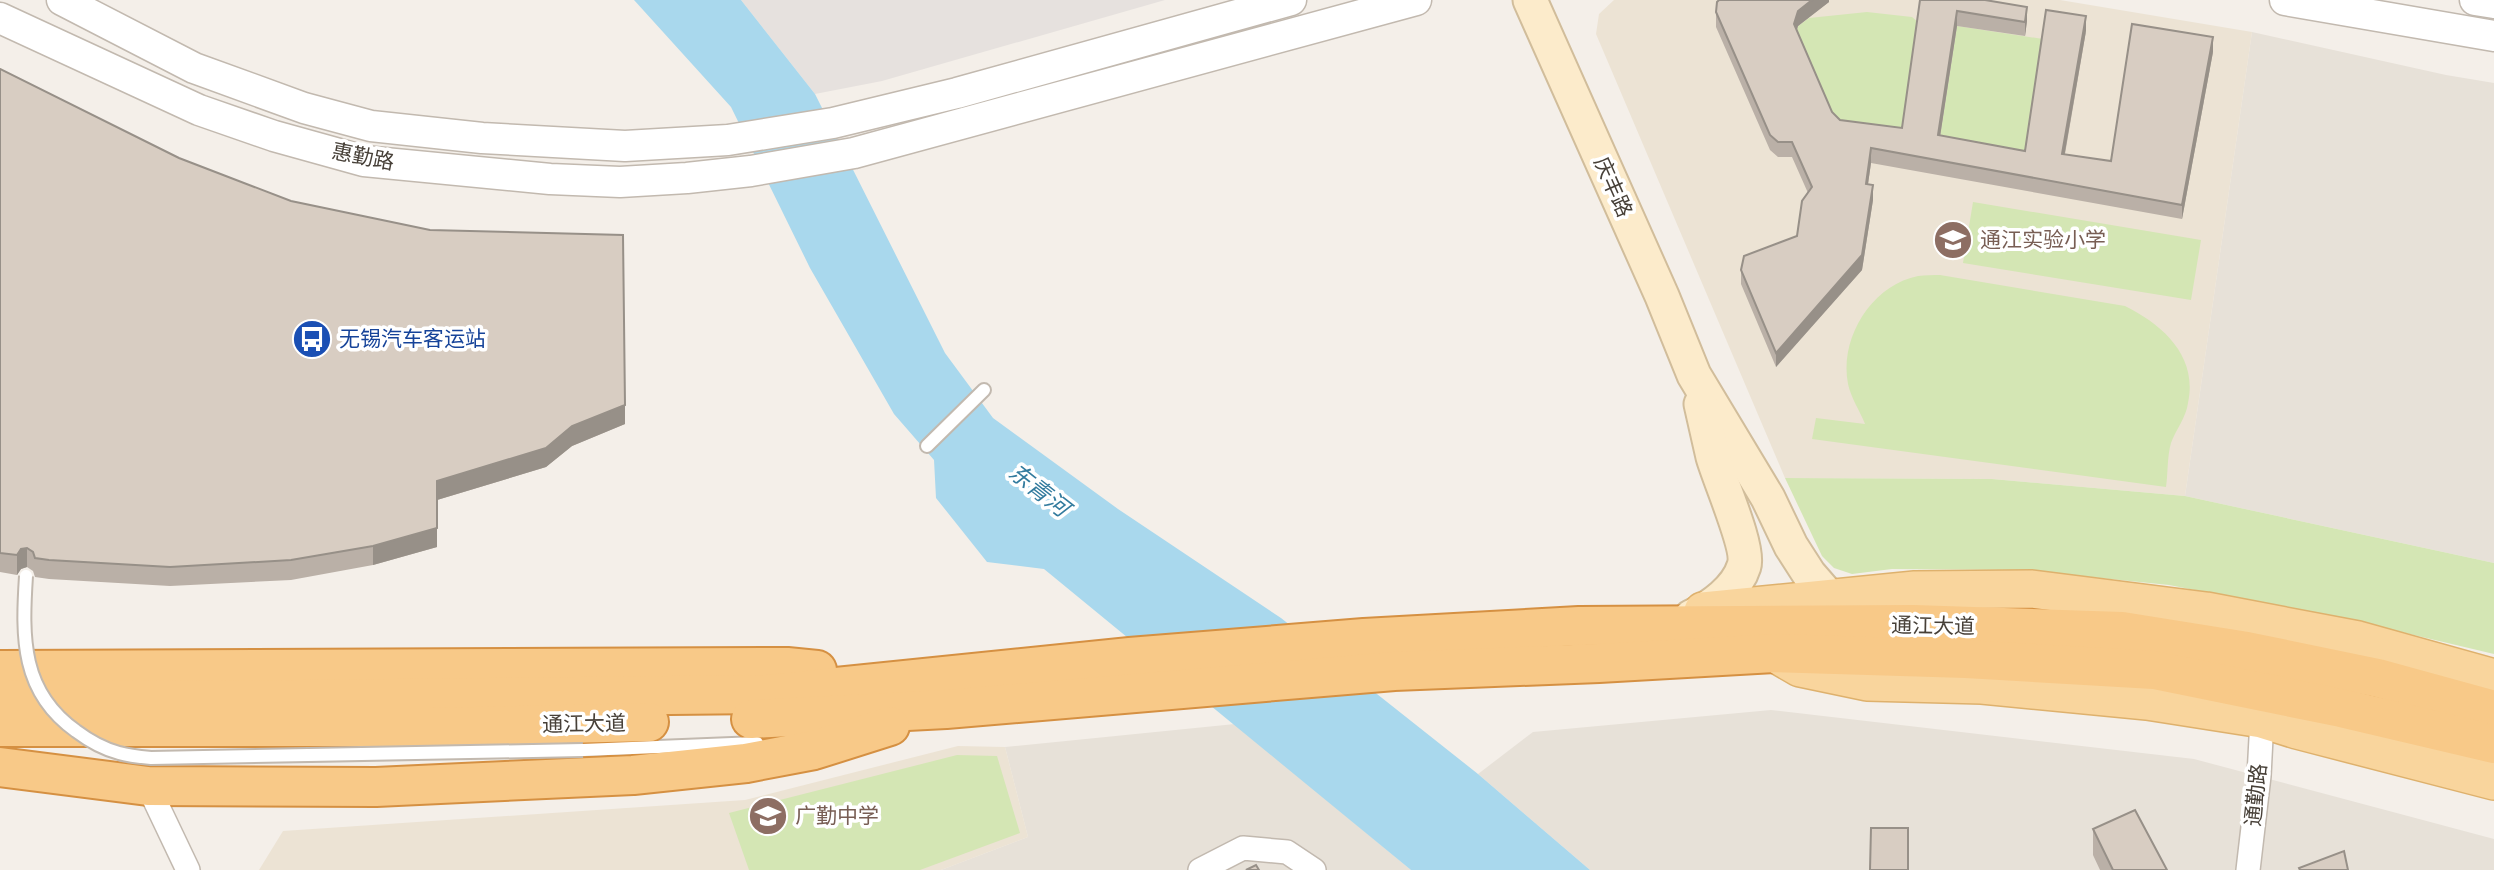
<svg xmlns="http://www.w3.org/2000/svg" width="2494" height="870" font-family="Jost,'Noto Sans SC',sans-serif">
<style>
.residential{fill:#e7e1d8}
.industrial{fill:#e6e1de}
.education{fill:#ece3d4}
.green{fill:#d4e6b4}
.water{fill:#a9d8ed}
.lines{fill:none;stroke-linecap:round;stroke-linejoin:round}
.service-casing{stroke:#c2b9af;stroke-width:16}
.minor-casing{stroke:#c2b9af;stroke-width:26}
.tertiary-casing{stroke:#c2b9af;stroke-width:33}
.secondary-casing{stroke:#d1bd9b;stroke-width:37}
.primary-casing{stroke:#deb16d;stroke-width:40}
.trunk-casing{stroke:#d59042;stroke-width:42}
.service{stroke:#fff;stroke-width:12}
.minor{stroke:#fff;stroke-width:23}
.tertiary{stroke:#fff;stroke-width:30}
.secondary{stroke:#fcebcb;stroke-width:33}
.primary{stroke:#f9d59d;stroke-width:37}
.trunk{stroke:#f8c988;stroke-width:38}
.service-bridge-casing{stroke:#c2b9af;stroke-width:16;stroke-linecap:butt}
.service-bridge{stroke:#fff;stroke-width:12}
.wall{fill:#bab0a7}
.shaded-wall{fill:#979088}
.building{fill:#d8cdc2;stroke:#979088;stroke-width:2}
.labels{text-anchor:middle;stroke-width:7;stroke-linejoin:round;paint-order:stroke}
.street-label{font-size:21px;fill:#474038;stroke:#fff}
.education-label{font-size:21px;fill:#785e54;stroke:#fff;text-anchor:start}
.transit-label{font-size:21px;fill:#164399;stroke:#fff;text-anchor:start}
.water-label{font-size:23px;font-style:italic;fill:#327b9e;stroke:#fff}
</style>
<rect width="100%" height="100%" fill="#f4efe9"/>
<g class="residential">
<polygon points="2252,32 2446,75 2494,83 2494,563 2185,496"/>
<polygon points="1771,710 2194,759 2494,839 2494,870 1590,870 1478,774 1533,732"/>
<polygon points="1235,724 1411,870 941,870 1028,837 1005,747"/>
</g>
<polygon class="industrial" points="741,0 1165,0 882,81 815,94"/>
<g class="education">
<polygon points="1614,0 2060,0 2252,32 2185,496 1992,479 1785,478 1596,34 1599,14"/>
<polygon points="958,746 1005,747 1028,837 941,870 259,870 283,831 745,800"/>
</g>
<g class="green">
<polygon points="1867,12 1912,17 1919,23 1902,142 1840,135 1794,38 1798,26 1809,18"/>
<polygon points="1957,26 2043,39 2025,165 1938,150"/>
<polygon points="1973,202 2201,240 2191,300 1963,263"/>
<path d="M1940 275 2125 306C2163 325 2198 356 2188 403 2186 418 2176 429 2171 443 2167 457 2168 473 2166 487L1812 439 1816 418 1865 424C1860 411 1851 398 1848 384 1839 338 1872 285 1918 276 1925 275 1933 275 1940 275Z"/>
<polygon points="1785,478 1992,479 2185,496 2494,563 2494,654 2359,622 2169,585 2023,570 1892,569 1852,574 1834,568 1822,556"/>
<polygon points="957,755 997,756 1020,833 920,870 749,870 729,813"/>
</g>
<polygon class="water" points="634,0 741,0 815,94 945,353 993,418 1118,509 1281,618 1478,774 1590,870 1411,870 1044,569 987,562 936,498 934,460 894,414 810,268 731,107"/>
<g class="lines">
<g class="service-casing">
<g id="service">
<polyline points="927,446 984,390"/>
<polyline points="583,750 757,743"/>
</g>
</g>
<g class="minor-casing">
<g id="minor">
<polyline points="148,786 188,870"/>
<polyline points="1200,870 1243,848 1287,852 1314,870"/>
<polyline points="2248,870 2259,776 2262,719"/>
</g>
</g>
<g class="tertiary-casing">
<g id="tertiary">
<polyline points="62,0 194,68 304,108 371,126 482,138 625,146 728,140 833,123 957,93 1291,0"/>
<polyline points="2285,0 2494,36"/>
<polyline points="2475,0 2494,3"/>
<polyline points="0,18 199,110 274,136 364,161 550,179 620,182 687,178 751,171 854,153 1416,0"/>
</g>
</g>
<g class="secondary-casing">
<g id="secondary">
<polyline points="1530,0 1662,296 1694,375 1768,498 1791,546 1809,574 1829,597 1850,609"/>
<path d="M1691 617C1712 607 1737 589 1744 566 1750 548 1719 479 1713 457 1709 440 1705 422 1701 404"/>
</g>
</g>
<g class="primary-casing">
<g id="primary">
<polyline points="1703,611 1915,590 2032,589 2206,611 2358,640 2494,678"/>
<polyline points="1781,657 1800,668 1867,682 1982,685 2147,701 2262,719 2297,730 2494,781"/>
</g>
</g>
<g class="trunk-casing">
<g id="trunk">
<polyline points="0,670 787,667 817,670"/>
<polyline points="0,699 219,700 768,694 1130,657 1364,638 1579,626 1913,624 2122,631 2247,651 2378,678 2494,710"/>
<polyline points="751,719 946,709 1394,671 1599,663 1774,653 1966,659 2154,670 2341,708 2494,744"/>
<polyline points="0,727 429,727 649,722"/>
<polyline points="0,767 148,786 376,787 633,775 746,763 814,750 890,726"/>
</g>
</g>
<use href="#service" class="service"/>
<use href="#minor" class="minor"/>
<use href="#tertiary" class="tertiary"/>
<use href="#secondary" class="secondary"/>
<use href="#primary" class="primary"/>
<use href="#trunk" class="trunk"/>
<g class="service-bridge-casing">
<path id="service-bridge" d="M26 576C22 638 21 692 76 731 88 740 104 749 119 753 129 756 140 757 151 758L583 750"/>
</g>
<use href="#service-bridge" class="service-bridge"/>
</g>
<g class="wall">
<polygon points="1829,0 1829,2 1798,26 1797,30 1832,112 1840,120 1902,128 1920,0 2027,21 2025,36 1957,26 1940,136 2025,151 2086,31 2065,154 2111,161 2213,52 2182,219 1871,163 1868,184 1873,200 1862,270 1776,367 1741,284 1741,270 1797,236 1808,193 1792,157 1778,157 1770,150 1716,27 1716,12"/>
<polygon points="0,69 625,424 572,446 546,467 437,500 437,547 373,565 291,580 170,586 49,579 35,577 33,571 27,567 21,569 17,575 0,572"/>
<polygon points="2093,829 2167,870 2100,870 2093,855"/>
</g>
<g class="shaded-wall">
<polygon points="1812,0 1829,0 1829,2 1798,26 1794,38 1794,24 1798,11"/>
<polygon points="2027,7 2027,21 2025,36 2025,22"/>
<polygon points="1957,11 1957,26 1938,150 1938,135"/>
<polygon points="2086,16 2086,31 2062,169 2062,154"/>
<polygon points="2213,37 2213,52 2182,219 2182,205"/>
<polygon points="1871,148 1871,163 1866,198 1866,184"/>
<polygon points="1873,185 1873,200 1862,270 1776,367 1776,353"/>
<polygon points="625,405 625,424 572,446 546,467 437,500 437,547 373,565 373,546 437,481"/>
<polygon points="27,548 27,567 21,569 17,575 17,555 21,549"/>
</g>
<g class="building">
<polygon points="1719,0 1812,0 1798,11 1794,24 1832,112 1840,120 1902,128 1920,0 1985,0 2027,7 2025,22 1957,11 1938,135 2025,151 2046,10 2086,16 2062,154 2111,161 2132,24 2213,37 2182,205 1871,148 1866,184 1873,185 1862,255 1776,353 1741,270 1744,256 1797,236 1802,201 1812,187 1792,142 1778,142 1770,135 1716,12 1717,2"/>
<polygon points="0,69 179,158 291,201 430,230 623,235 625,405 572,426 546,448 437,481 437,528 373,546 291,560 170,567 49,560 35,558 33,552 27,548 21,549 17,555 0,553"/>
<polygon points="2135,810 2167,870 2113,870 2093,829"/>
<polygon points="1871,828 1908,828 1908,870 1870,870"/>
<polygon points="2344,851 2348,870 2300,870 2299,868"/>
<polygon points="1256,865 1259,870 1246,870"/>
</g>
<defs>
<g id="school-disc" transform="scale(2.0125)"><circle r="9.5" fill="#8d6e63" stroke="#fff"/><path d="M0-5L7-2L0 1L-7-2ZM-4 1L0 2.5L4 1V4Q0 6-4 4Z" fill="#fff"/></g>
<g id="bus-disc" transform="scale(2.0125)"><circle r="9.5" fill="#1a4fb4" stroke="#fff"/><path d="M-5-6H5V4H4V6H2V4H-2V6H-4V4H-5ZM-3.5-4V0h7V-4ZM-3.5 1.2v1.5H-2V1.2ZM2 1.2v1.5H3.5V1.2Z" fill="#fff"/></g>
</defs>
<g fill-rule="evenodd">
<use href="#school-disc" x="1953" y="240"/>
<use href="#bus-disc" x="312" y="339"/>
<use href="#school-disc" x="768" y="816"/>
</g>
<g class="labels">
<g class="street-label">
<text transform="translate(363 157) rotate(11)" y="7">惠勤路</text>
<text transform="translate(1613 187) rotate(66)" y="7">庆丰路</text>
<text transform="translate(1933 626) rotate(1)" y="7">通江大道</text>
<text transform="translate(584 724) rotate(-1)" y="7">通江大道</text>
<text transform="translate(2256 795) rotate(-84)" y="7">通勤路</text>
</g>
<g class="education-label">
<text x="1980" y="247">通江实验小学</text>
<text x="795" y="823">广勤中学</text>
</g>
<g class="transit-label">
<text x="339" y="346">无锡汽车客运站</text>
</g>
<g class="water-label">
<text transform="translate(1039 490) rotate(38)" y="8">东青河</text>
</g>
</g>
</svg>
